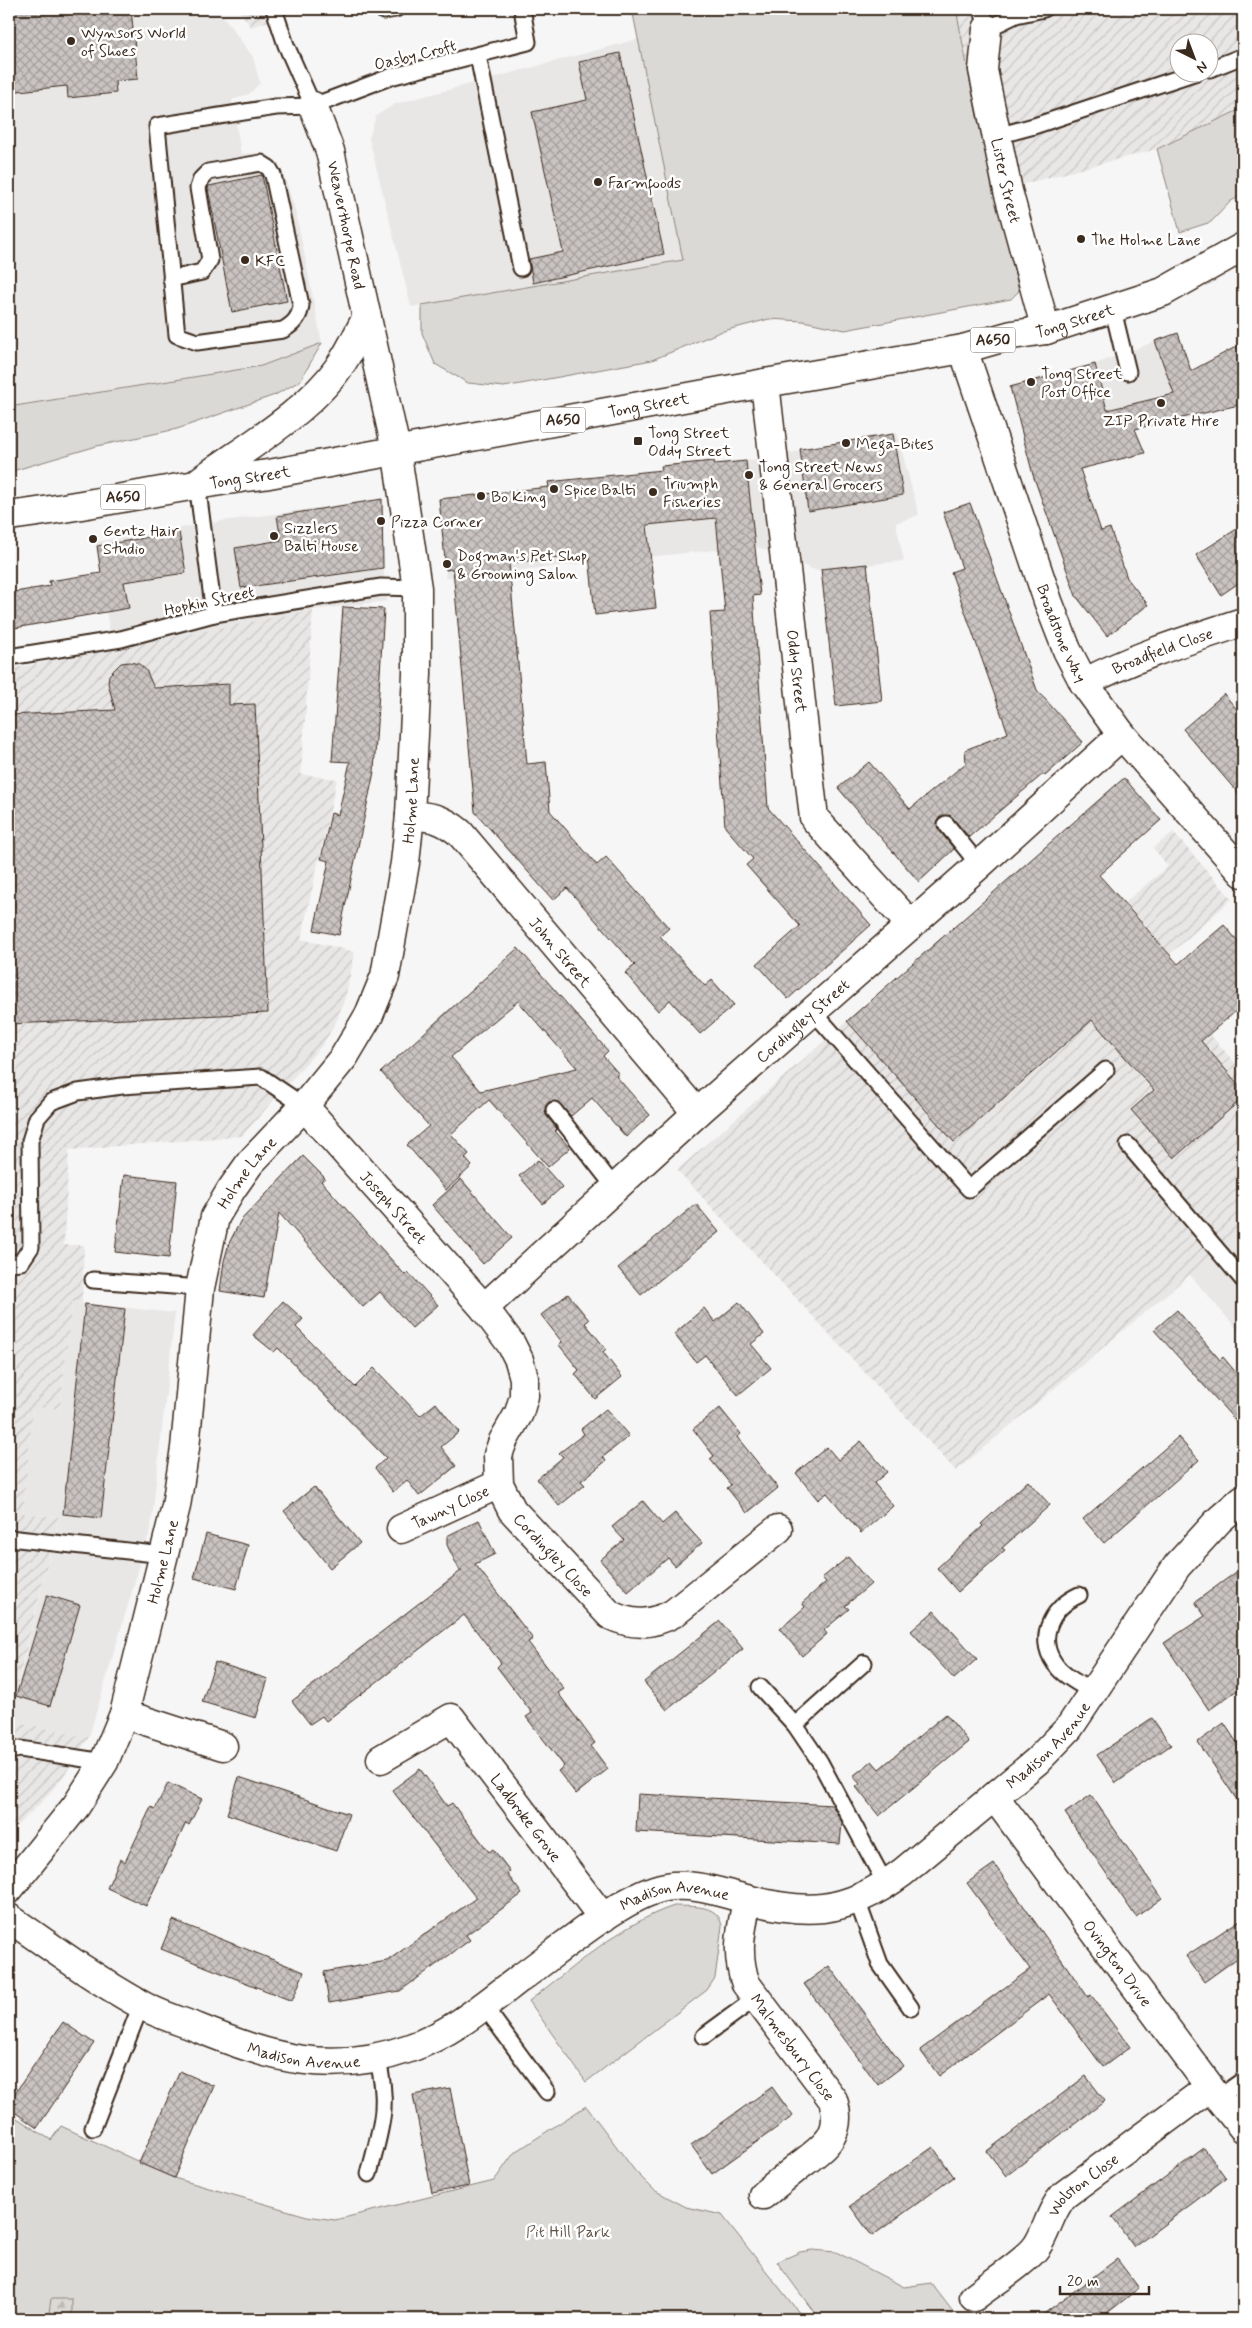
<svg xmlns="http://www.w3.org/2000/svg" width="1252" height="2328" font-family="Mynerve,sans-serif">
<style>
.built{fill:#e9e7e6}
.industrial{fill:url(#industrial-furrows);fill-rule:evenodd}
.green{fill:#dbd9d6;stroke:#8b827a}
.forest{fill:url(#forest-firs);stroke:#8b827a}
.building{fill:url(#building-cross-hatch);stroke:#3b2a1e;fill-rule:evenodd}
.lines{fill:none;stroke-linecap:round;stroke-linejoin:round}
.lane-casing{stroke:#3b2a1e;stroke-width:19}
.street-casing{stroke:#3b2a1e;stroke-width:31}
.secondary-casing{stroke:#3b2a1e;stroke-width:31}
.highway-casing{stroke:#3b2a1e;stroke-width:31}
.lane{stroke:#fff;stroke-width:15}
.street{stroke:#fff;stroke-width:28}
.secondary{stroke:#fff;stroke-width:28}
.highway{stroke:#fff;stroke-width:28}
.poi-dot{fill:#3b2a1e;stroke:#fff;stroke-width:2}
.labels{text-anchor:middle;stroke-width:5;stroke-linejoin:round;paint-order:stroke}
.shield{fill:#fff;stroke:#766a62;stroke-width:1}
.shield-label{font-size:15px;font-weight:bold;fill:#3b2a1e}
.poi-label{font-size:16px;fill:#3b2a1e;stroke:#fff;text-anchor:start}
.street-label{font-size:16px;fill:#3b2a1e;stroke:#fff}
.park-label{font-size:16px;fill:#63564c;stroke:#fff}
</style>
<defs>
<pattern id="industrial-furrows" width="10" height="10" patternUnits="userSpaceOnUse" patternTransform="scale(1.25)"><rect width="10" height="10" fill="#e9e7e6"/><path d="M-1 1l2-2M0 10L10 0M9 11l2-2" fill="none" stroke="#c9c6c5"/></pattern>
<pattern id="forest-firs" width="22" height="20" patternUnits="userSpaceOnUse" patternTransform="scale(1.25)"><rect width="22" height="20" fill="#dbd9d6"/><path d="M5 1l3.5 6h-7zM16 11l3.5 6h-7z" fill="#bdbab7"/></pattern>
<pattern id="building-cross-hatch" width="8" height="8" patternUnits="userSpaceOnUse" patternTransform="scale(1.25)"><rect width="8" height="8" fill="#c9c3c1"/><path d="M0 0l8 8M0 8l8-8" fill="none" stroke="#a49f9c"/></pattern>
</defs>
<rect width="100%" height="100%" fill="#f7f6f6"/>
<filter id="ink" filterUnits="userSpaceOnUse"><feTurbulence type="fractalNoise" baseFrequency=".02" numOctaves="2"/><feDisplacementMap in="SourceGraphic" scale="10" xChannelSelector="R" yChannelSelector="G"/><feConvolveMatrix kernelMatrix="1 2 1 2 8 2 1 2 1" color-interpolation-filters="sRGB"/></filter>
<g filter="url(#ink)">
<g class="built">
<polygon points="9,9 218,9 253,57 260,83 249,94 232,100 241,154 257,153 272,159 286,180 297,217 322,343 261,366 9,407"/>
<polygon points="638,39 683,260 411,307 369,138 376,116 395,104"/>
<polygon points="1178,333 1198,389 1183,392 1189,417 1092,439 1025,444 1010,386 1095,364"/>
<polygon points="897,433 919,515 896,523 904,561 815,570 755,546 445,578 446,570 548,487 548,482 662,470 661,466 714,461 715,464 746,461"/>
<polygon points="376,500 387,601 313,610 112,651 96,542 222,521"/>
<polygon points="1243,1230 1243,1336 1189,1274"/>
<polygon points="72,1302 175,1313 151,1527 89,1737 9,1720 59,1517 23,1513 33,1406 60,1409"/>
</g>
<g class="industrial">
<polygon points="238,9 303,9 251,27"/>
<path d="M956 9H1243V108L1157 149 994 192ZM1180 42H1210V72H1180Z"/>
<polygon points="313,610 301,774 337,779 301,939 355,952 346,995 337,1020 324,1043 242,1136 69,1150 64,1245 84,1245 82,1303 72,1302 60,1409 33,1407 23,1513 59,1517 9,1717 9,669"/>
<polygon points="1173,832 1232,899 1153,969 1243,1072 1237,1080 1243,1088 1243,1230 956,1471 677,1170 1041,851 1124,903 1168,866 1153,848"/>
<polygon points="9,1720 89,1737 63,1777 44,1800 9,1833"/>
</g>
<g class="green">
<polygon points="632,9 956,9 977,116 1019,291 1011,299 845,330 803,321 769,319 720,332 652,360 504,387 468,383 435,364 422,333 422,305 683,260"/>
<polygon points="1243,108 1243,195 1231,201 1211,222 1180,232 1157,149"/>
<polygon points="322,343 300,381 275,395 177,429 97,446 9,472 9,407 261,366"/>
<path d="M674 1906C692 1907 718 1903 722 1926L715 1978 707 1990 586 2082 529 2001C574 1967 620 1924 674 1906Z"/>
<polygon points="586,2106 635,2171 654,2190 686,2207 722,2215 804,2319 9,2319 9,2113 51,2140 61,2126 174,2178 307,2216 335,2220 494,2181 514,2153"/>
<polygon points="812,2250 836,2252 904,2287 931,2283 954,2313 947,2319 819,2319 777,2262 800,2252"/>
</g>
<polygon class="forest" points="51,2299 72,2299 72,2319 48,2319"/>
<g class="building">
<polygon points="9,9 131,9 138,79 115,81 116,93 68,98 67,86 9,92"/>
<polygon points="620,53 664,254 533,283 529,259 563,252 532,112 587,100 579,62"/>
<polygon points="262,175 287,301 232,312 208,189 209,186"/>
<polygon points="1178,333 1191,371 1243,343 1243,404 1135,429 1145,453 1080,469 1101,531 1110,528 1127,578 1148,605 1107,636 1076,596 1033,475 1010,387 1095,364 1107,410 1174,394 1155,341"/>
<polygon points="893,434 903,495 808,511 800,449"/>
<polygon points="714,461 715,464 746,461 760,595 753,596 768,808 871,925 788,999 757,964 800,926 746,865 753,859 725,827 710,613 725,612 716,518 647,525 656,608 595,615 589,555 509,563 527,764 546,762 550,811 597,865 606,857 669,928 660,936 705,986 712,980 734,1005 700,1034 670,1000 658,1011 625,973 635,965 567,888 553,900 475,812 453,569 446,570 439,499 549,487 548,482 662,470 661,466"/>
<polygon points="382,499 383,568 241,588 235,548 281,540 277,516"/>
<polygon points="970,503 1037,690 1083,742 1045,776 1043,774 969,837 950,815 940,817 937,821 938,829 954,849 919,882 838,788 869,762 910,809 966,763 965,750 1008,733 951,572 962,568 943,512"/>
<polygon points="1243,525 1243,580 1221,595 1196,555"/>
<polygon points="179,532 186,573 124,582 129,608 9,629 9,593 50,586 49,581 101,573 97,546"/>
<polygon points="867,564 882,701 836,706 821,569"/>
<polygon points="343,607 384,609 374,772 339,935 314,930 329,861 321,859 331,813 338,815 350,762 332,761"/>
<polygon points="130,662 139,664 146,670 154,688 229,684 229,705 255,704 268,1013 9,1024 9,715 115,710 108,683 109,675 121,663"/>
<polygon points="1224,694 1243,717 1243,799 1183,729"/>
<polygon points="1124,778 1161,820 1099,875 1178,964 1224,925 1243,947 1243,1005 1201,1041 1243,1090 1243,1098 1174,1158 1131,1110 1154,1090 1092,1020 954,1142 847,1021"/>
<path d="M518 948 608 1051 603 1056 619 1074 616 1076 650 1115 626 1137 592 1098 571 1116 558 1102H549L545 1107 546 1115 557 1129 555 1131 570 1148 548 1167 489 1100 451 1134 469 1154 465 1158 472 1166 446 1190 407 1145 429 1126 381 1072ZM518 1001 577 1068 481 1091 451 1057Z"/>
<polygon points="303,1156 325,1178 321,1181 405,1275 408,1272 438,1305 412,1328 380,1292 363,1307 279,1213 264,1298 220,1291 224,1261 229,1243 241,1220"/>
<polygon points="538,1160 562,1187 543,1204 519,1176"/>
<polygon points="124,1175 177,1181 169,1258 115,1252"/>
<polygon points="461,1179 512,1238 483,1264 432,1205"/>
<polygon points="696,1204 719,1232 641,1295 618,1268"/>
<polygon points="568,1294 589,1320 585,1323 606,1349 603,1352 622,1377 595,1399 575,1374 579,1370 559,1345 562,1342 541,1315"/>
<polygon points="283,1301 303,1319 296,1327 355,1387 374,1368 420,1416 436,1403 459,1432 441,1447 456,1466 419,1496 407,1480 393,1492 375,1468 386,1458 278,1348 274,1352 253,1335"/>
<polygon points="739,1302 764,1334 751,1344 771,1368 738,1395 705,1355 696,1362 674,1334 704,1308 715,1322"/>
<polygon points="85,1304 125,1309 101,1518 63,1514"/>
<polygon points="1177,1310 1220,1360 1223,1357 1243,1381 1243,1429 1154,1330"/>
<polygon points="720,1408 741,1434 737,1437 778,1488 747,1513 727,1488 731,1485 710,1459 714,1456 693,1429"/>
<polygon points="606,1409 629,1436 603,1457 606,1461 581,1481 585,1485 559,1506 537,1479 563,1457 559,1453 584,1434 581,1429"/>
<polygon points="1178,1437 1199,1460 1104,1543 1083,1519"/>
<polygon points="861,1441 887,1472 874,1483 893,1506 861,1533 827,1493 818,1500 796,1473 827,1447 838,1460"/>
<polygon points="1028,1481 1050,1505 1002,1548 1005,1550 958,1592 937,1568 983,1526 981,1524"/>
<polygon points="314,1487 360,1543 330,1568 284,1511"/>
<polygon points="643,1501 662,1524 675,1513 702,1543 675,1566 668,1558 628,1592 600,1560 624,1540 612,1527"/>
<polygon points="479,1520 495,1554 475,1564 533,1639 528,1642 564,1689 558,1693 595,1743 591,1746 608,1769 576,1794 558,1771 564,1766 526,1717 532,1713 497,1667 501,1663 464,1615 326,1721 322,1716 310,1724 292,1701 462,1570 460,1571 447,1545 447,1536"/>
<polygon points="206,1534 248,1545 236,1589 194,1578"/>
<polygon points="848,1557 871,1584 845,1606 849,1609 824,1630 827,1634 802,1656 780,1629 805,1607 802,1603 826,1582 822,1578"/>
<polygon points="1243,1567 1243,1686 1209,1710 1164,1643 1205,1616 1195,1602"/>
<polygon points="47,1595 80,1605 50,1706 16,1696"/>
<polygon points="934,1611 977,1659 954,1679 911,1631"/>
<polygon points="720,1621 743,1649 667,1710 644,1682"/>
<polygon points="215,1662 268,1679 256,1718 202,1702"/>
<polygon points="946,1714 969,1742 879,1816 856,1787 860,1784 853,1776 872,1761 879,1769"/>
<polygon points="1152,1718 1171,1745 1116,1783 1097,1755"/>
<polygon points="1224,1723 1243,1752 1243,1809 1198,1742"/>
<polygon points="420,1769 447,1806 452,1803 489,1852 493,1849 510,1871 507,1874 522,1894 466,1935 470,1940 400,1991 329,2003 324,1972 387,1961 476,1898 392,1790"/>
<polygon points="239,1777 349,1814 336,1851 227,1814"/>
<polygon points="168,1783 202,1799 189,1825 186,1823 146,1906 107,1888 120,1859 125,1862 151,1807 155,1809"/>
<polygon points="638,1794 832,1805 842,1822 840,1844 636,1832"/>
<polygon points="1091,1795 1162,1898 1136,1917 1065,1813"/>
<polygon points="994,1864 1088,1997 1091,1995 1130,2047 1103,2067 1049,1994 939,2076 920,2050 1030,1969 967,1883"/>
<polygon points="1243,1918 1243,1954 1204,1982 1186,1956"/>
<polygon points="173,1920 304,1972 292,2001 161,1949"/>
<polygon points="829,1966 903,2066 878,2085 804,1984"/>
<polygon points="63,2022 94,2043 37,2128 9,2108 9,2102"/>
<polygon points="180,2071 214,2086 174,2178 139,2163"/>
<polygon points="1086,2076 1105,2101 1006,2176 987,2151"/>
<polygon points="772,2087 793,2116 712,2174 691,2145"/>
<polygon points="450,2088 469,2186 432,2193 413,2095"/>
<polygon points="933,2147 954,2177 872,2236 850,2206"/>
<polygon points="1204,2148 1226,2178 1134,2247 1112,2217"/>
<polygon points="1117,2259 1139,2288 1115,2307 1099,2319 1037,2319"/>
</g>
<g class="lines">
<g class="lane-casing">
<g id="lane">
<polyline points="274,9 286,45 313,106"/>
<polyline points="383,9 384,11 396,9"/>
<polyline points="982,9 987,29 1016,15 1044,9"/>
<polyline points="478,56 521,268"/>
<polyline points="1210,69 1243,56"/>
<polyline points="997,136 1034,126 1197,72"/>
<path d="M171 279 202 272 210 260 198 188 201 179 208 172 261 163 269 168 273 175 301 305C300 317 294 324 283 330L197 342 177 335 157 126 276 107 313 106 390 77 528 42 522 9"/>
<polyline points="1113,310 1128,372"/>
<polyline points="197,483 214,614"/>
<polyline points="9,657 121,639 214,614 381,587 417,588"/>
<polyline points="946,824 979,865"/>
<polyline points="812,1010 969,1189 1106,1070"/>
<polyline points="554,1110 615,1188"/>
<polyline points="1128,1145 1243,1280"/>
<polyline points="9,1263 21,1262 31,1247 30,1141 37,1118 51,1102 78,1092 122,1086 261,1077 304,1106"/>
<polyline points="93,1280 200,1288"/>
<polyline points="9,1538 164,1555"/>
<path d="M1079 1595C1050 1608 1034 1641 1059 1669 1068 1679 1083 1686 1095 1693"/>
<polyline points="760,1687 795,1725 864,1663"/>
<polyline points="795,1725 820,1762 886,1885"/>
<polyline points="9,1751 20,1749 104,1762"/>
<polyline points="857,1900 880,1964 911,2008"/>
<polyline points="484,2006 547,2092"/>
<polyline points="704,2036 756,1998"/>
<polyline points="1219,2097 1243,2080"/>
<polyline points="93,2128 141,2005"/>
<path d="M369 2174C381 2127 390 2106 377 2057"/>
</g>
</g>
<g class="street-casing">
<g id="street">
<path id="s1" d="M987 29 983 70 1008 191 1046 330"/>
<path id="s2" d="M765 383 814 818 910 924"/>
<path id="s3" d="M1084 683C1135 656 1188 640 1243 622"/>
<path id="s4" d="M410 815C432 817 442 818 460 833L697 1113"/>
<path id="s5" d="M304 1106 484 1308 511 1344 519 1360 524 1378V1396L519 1413 503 1441 498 1455 499 1484 512 1510 610 1615C633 1626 652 1625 674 1613L778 1529"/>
<path id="s6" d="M484 1308 697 1113 979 865 1122 735"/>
<path id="s7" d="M401 1529 499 1484"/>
<polyline points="124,1714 223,1746"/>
<path id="s8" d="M381 1759 451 1718 603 1918"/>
<path id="s9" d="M994 1796 1210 2087 1243 2128"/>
<path id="s10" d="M9 1889 76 1806 104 1762 124 1714 176 1506 185 1448 200 1288 215 1217 231 1190 250 1163 304 1106 344 1057 369 1015 385 976 405 863 410 815 417 674V588L396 449 330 151 313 106"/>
<path id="s11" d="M747 1900C741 1931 735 1953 746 1984L833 2100C844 2135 824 2147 799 2166 787 2176 775 2185 763 2195"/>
<path id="s12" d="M9 1918C51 1947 93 1978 138 2003 156 2014 178 2020 198 2028 272 2058 331 2076 410 2048 451 2034 485 2005 519 1979 556 1953 624 1894 666 1887 689 1883 712 1890 735 1896 805 1915 843 1917 903 1872L1037 1761 1069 1728 1177 1566 1219 1520 1243 1499"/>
<path id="s13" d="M974 2297C990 2284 1026 2262 1037 2246 1048 2229 1050 2211 1064 2195L1210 2087"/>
</g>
</g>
<g class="secondary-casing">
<g id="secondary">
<path id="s14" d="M963 349 1048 601 1067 650 1084 683 1122 735 1243 873"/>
</g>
</g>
<g class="highway-casing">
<g id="highway">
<path d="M200 481C245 448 307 413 339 367 350 352 358 333 367 317"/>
<path id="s15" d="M9 516C96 505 182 485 269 474L765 383 963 349 1012 335 1046 330 1163 292 1243 247"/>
</g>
</g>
<use href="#lane" class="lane"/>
<use href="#street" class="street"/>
<use href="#secondary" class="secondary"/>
<use href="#highway" class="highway"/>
</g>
</g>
<g class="poi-dot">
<circle cx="71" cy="41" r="5"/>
<circle cx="598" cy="182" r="5"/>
<circle cx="1081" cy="239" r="5"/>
<circle cx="245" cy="260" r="5"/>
<circle cx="1031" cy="382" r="5"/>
<circle cx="1161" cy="403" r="5"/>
<rect x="633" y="436" width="10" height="10" rx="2.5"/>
<circle cx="846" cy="443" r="5"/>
<circle cx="749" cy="475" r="5"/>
<circle cx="554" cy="489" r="5"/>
<circle cx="653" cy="492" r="5"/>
<circle cx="481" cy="496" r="5"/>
<circle cx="381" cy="521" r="5"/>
<circle cx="274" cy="536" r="5"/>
<circle cx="93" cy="539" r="5"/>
<circle cx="447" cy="564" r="5"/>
</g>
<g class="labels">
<g class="shield">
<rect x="970.5" y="327.5" width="45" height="25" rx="4"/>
<rect x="540.5" y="407.5" width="45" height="25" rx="4"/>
<rect x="100.5" y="484.5" width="45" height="25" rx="4"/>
</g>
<g class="shield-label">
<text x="993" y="345">A650</text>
<text x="563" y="425">A650</text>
<text x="123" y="502">A650</text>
</g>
<g class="poi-label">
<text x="81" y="38">Wynsors World<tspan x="81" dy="18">of Shoes</tspan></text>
<text x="608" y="188">Farmfoods</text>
<text x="1091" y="245">The Holme Lane</text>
<text x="255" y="266">KFC</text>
<text x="1041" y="379">Tong Street<tspan x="1041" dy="18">Post Office</tspan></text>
<text x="1161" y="426" text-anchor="middle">ZIP Private Hire</text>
<text x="648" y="438">Tong Street<tspan x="648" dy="18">Oddy Street</tspan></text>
<text x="856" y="449">Mega-Bites</text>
<text x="759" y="472">Tong Street News<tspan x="759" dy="18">&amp; General Grocers</tspan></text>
<text x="663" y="489">Triumph<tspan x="663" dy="18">Fisheries</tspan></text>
<text x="564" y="495">Spice Balti</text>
<text x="491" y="502">Bo King</text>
<text x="391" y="527">Pizza Corner</text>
<text x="284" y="533">Sizzlers<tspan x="284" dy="18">Balti House</tspan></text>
<text x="103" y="536">Gentz Hair<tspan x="103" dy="18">Studio</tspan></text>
<text x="457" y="561">Dogman's Pet Shop<tspan x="457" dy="18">&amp; Grooming Salon</tspan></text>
</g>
<g class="street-label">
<text transform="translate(415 54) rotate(-14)" y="6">Oasby Croft</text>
<text dy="6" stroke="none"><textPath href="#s1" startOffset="154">Lister Street</textPath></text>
<text transform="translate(347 225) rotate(78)" y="6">Weaverthorpe Road</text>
<text dy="6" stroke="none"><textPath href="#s15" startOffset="1084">Tong Street</textPath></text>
<text dy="6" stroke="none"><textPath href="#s15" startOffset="649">Tong Street</textPath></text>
<text dy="6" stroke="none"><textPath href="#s15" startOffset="244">Tong Street</textPath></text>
<text transform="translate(209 600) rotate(-12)" y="6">Hopkin Street</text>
<text dy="6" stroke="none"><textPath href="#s14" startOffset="301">Broadstone Way</textPath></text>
<text dy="6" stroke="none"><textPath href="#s3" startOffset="85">Broadfield Close</textPath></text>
<text dy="6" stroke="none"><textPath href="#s2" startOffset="290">Oddy Street</textPath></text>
<text dy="6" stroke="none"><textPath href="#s10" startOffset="1192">Holme Lane</textPath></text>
<text dy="6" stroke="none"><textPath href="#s4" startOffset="210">John Street</textPath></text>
<text dy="6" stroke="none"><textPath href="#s6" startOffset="429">Cordingley Street</textPath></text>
<text dy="6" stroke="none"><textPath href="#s10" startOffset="772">Holme Lane</textPath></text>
<text dy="6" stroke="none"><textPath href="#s5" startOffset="135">Joseph Street</textPath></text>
<text dy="6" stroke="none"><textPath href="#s7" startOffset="54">Tawny Close</textPath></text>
<text dy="6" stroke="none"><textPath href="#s5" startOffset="554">Cordingley Close</textPath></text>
<text dy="6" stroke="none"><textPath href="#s10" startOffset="368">Holme Lane</textPath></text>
<text dy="6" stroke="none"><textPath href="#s12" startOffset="1184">Madison Avenue</textPath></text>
<text dy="6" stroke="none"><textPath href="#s8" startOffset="206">Ladbroke Grove</textPath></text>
<text dy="6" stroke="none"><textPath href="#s12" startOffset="750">Madison Avenue</textPath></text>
<text dy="6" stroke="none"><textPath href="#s9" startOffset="208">Ovington Drive</textPath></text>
<text dy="6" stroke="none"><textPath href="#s11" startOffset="164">Malmesbury Close</textPath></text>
<text dy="6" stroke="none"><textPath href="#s12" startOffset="330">Madison Avenue</textPath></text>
<text dy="6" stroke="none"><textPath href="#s13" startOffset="160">Wolston Close</textPath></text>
</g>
<g class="park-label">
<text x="568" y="2237">Pit Hill Park</text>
</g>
</g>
<rect width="1252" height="2328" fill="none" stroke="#fff" stroke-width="30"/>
<rect x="15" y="15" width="1222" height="2298" fill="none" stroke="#3b2a1e" stroke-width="2" filter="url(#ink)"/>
<g transform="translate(1194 58) rotate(138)"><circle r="24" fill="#ffffff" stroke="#b1aaa5"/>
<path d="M0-4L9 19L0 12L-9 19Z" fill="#3b2a1e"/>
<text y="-8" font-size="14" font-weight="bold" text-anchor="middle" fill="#3b2a1e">N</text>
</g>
<path d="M1060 2286v8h89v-8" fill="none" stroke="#3b2a1e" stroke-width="2.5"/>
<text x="1067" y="2286" font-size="15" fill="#3b2a1e" stroke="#ffffff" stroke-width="4" paint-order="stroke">20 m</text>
</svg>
